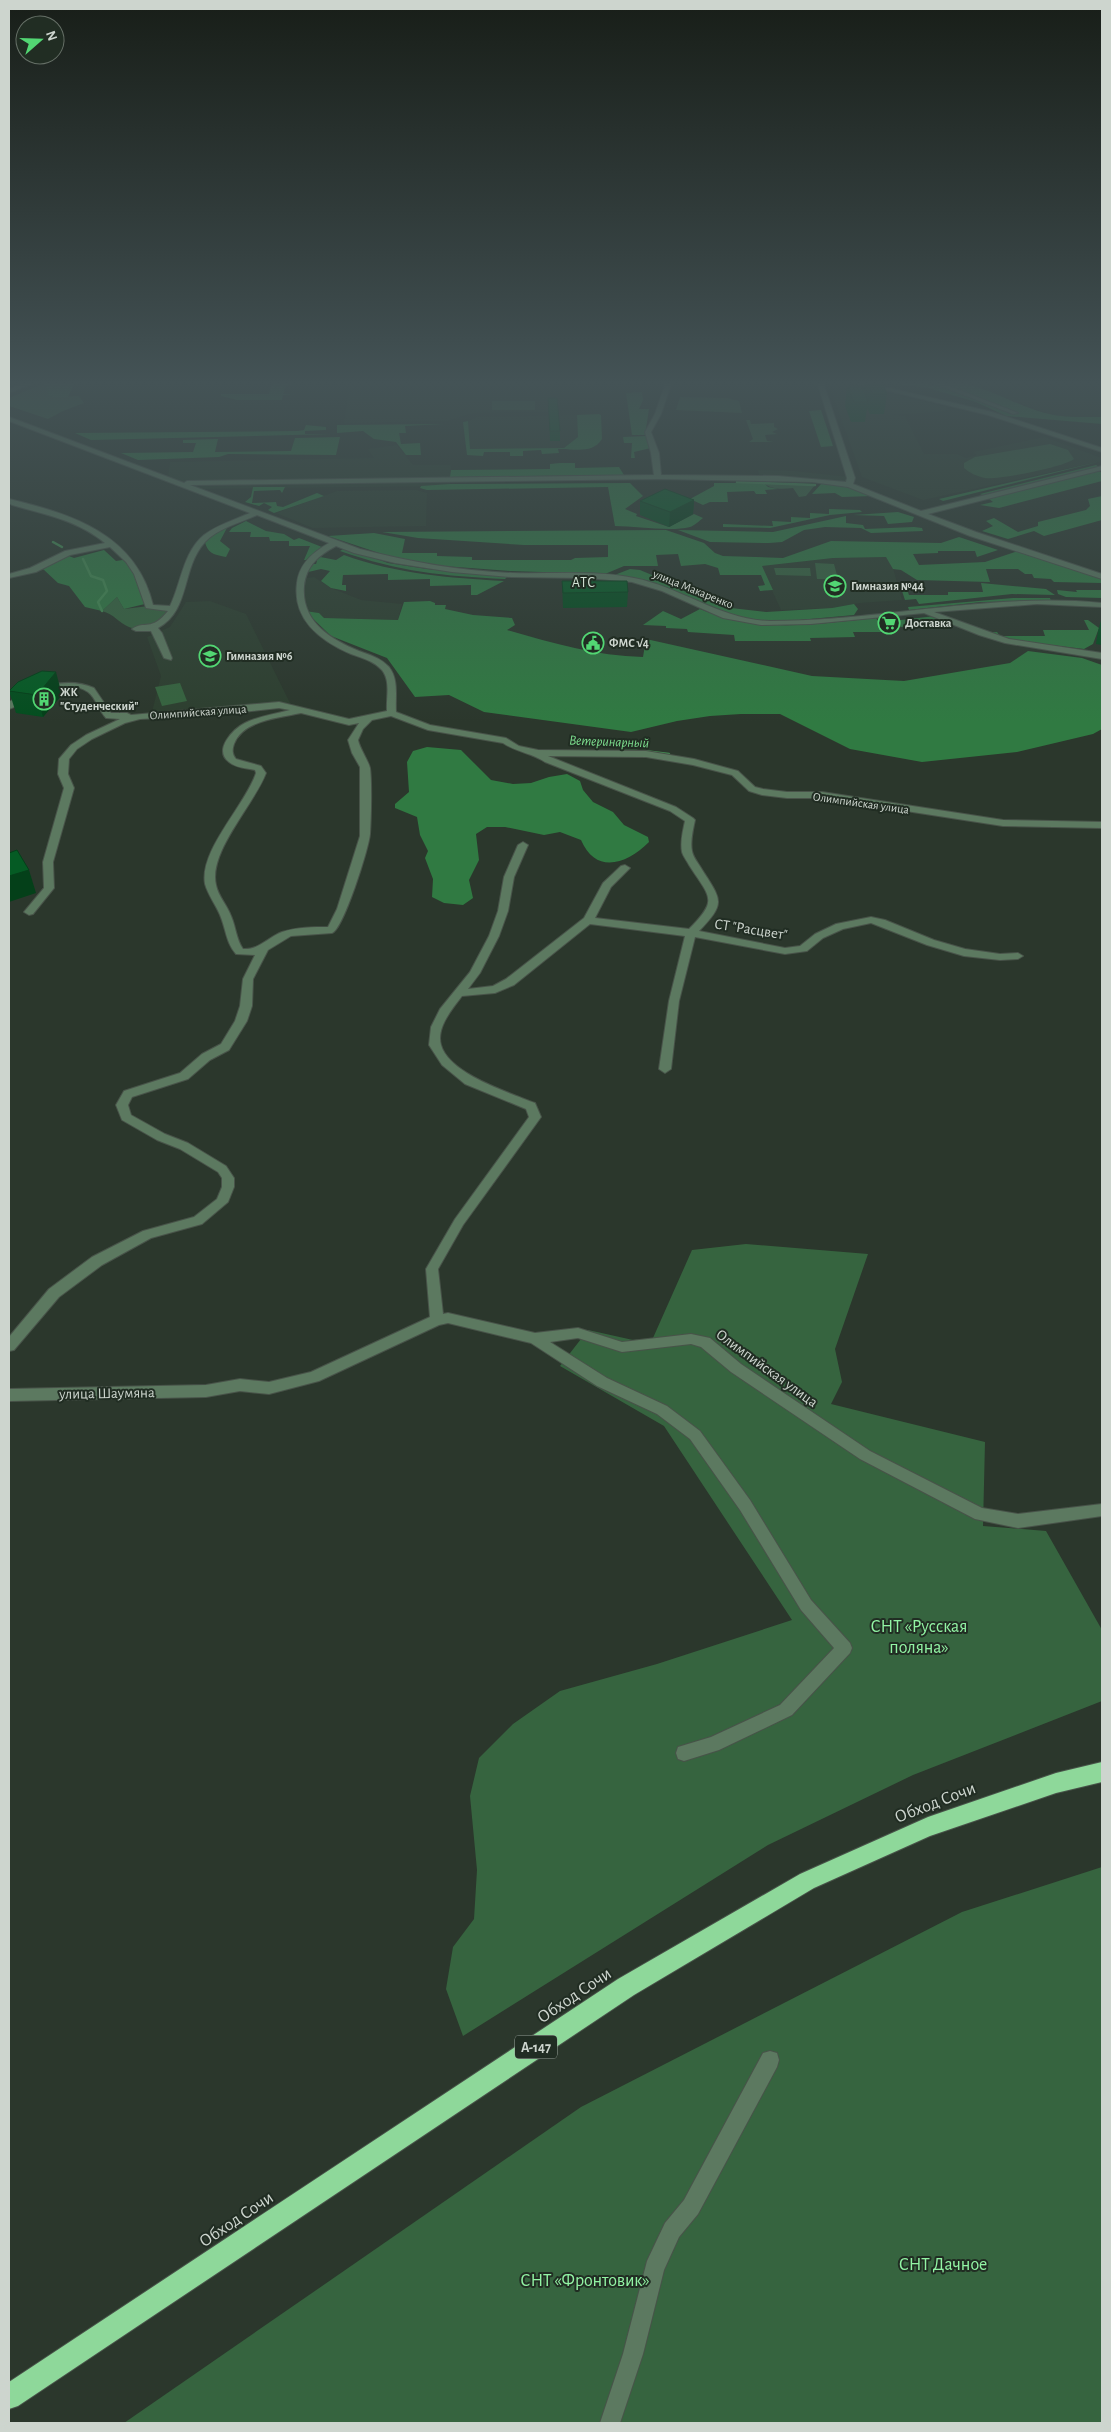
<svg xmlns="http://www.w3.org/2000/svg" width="1111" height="2432" font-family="'Alegreya Sans',sans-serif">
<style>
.built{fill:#2d3f2f}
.green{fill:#36643f}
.forest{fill:#307a42}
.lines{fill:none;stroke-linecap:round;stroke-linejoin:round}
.stream{stroke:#428b51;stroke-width:2.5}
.minor-casing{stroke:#485349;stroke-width:2}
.highway-casing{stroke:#485349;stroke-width:2}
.minor{fill:#5c7960;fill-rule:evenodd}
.highway{fill:#8ed89a;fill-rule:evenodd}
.wall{fill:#044e1f}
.shaded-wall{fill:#044019}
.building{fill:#055b24;stroke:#044019}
.labels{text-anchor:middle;stroke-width:4;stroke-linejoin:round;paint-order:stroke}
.far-poi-label{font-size:12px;font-weight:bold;fill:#cdd5ce;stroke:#212d23;text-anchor:start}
.far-street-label{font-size:12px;fill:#cdd5ce;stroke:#212d23}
.far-neighbourhood-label{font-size:14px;letter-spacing:1px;fill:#d4e4d6;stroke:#212d23}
.far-water-label{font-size:14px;font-style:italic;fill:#7cdd8e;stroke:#212d23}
.shield{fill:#212d23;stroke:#99a39b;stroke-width:1}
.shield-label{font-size:14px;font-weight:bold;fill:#cdd5ce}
.street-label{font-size:15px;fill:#cdd5ce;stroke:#212d23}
.near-park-label{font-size:18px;fill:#92f4a4;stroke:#212d23}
.near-street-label{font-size:18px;fill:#cdd5ce;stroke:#212d23}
</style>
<rect width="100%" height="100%" fill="#2b372c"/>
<g class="built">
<polygon points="350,382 550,382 552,412 473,413 447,421 344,423"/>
<polygon points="961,382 1102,382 1102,417 1063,417 1043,412"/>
<polygon points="835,383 844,383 947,407 945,411 939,412 892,415 905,416 924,454 957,454 966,458 977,455 973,452 1044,437 1102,458 1102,461 923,500 862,477 831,390 831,387"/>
<polygon points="577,415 578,437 564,448 470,449 468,421 478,417"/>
<polygon points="397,445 413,465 451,465 450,486 199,489 168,476 170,462 374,458 368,449"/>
<polygon points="758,470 794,471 849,477 848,484 759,476"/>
<polygon points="416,490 427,493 426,526 313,528 276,513 337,491"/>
<polygon points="886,557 891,561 902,600 860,603 832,608 781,610 761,566 833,558"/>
<polygon points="314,577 331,588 361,600 402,604 398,620 323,618 319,613 305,611 301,579"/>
<polygon points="210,601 246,614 290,703 200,711 152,712 161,676 147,637 170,627 186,602"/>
</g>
<g class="green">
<polygon points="45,383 48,395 52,397 79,396 84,403 63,411 48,419 9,406 9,398"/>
<polygon points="680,397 727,398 739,401 742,413 676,410"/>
<rect x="492" y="401" width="43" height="9"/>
<polygon points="746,420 750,420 751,424 774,423 774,427 778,429 772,432 777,434 765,435 767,441 774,442 749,442 753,439"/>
<path d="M1050 444 1068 450 1074 459C1064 467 998 480 985 478 976 476 970 473 964 468V463L975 457Z"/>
<path d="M764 483 815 485 806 496 799 497 793 488C783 489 771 490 764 483Z"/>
<polygon points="815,563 834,564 838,579 817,579"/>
<polygon points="774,568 810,568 811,576 776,575"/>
<path d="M117 597 124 609 149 606 174 609C165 619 144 634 129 627 119 623 114 614 102 611Z"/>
<polygon points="180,683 187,701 162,706 155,687"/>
<polygon points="746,1244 868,1254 835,1349 842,1382 831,1404 985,1442 983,1526 1046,1531 1102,1630 1102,1701 913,1775 768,1845 463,2036 446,1989 453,1947 474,1919 477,1870 470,1796 479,1758 513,1724 560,1691 657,1664 792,1620 664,1426 560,1366 588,1330 633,1340 653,1338 692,1250"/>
<polygon points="1102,1867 1102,2423 124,2423 581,2107 962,1912"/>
</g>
<g class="forest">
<polygon points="67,382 74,384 68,397 52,397 48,395 45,383"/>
<polygon points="272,382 296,382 296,384 286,385 283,394 296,395 283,395 282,400 237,400 221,396 221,394 269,394"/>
<path d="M880 382C899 382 915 382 933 385 963 371 1012 405 1045 413 1064 418 1083 417 1102 417V424L1006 416 976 402 928 388Z"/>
<polygon points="642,392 643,400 639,409 649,409 645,435 632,435 626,393"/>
<polygon points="821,410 833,446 821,447 809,411"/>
<path d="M599 414 601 415 602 439C592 455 572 448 558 449L559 453 542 454 541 450 523 451V456H510V452H484L483 456 467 455 463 422 468 421 470 449 564 448 578 437 577 415Z"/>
<polygon points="444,424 405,426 406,433 399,433 401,444 420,443 421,455 406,455 396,442 374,439 363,431 337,433 337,425"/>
<polygon points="306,425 326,427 326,430 305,431 305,434 331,434 91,440 75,433 298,431 304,430"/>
<polygon points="647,436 651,448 634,452 635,458 631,458 632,443 624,443 623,437"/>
<polygon points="340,437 336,455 228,454 219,457 138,460 121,453 193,452 196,443 183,443 183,440 218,439 215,452 291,451 295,438"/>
<polygon points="1102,461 943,501 939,499"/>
<polygon points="560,463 575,463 575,468 619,467 624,475 450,477 451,470 550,469 550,464"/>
<polygon points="1096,465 1101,468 984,496 980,494"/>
<polygon points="1099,471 1102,473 1102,481 999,508 980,505 993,502 988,498"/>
<path d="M630 483 643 496 625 509 637 514 636 516 669 527 694 514 703 518C699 521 694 526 690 527 670 532 636 526 615 526L608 487 427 490 420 488 421 486 450 484Z"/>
<polygon points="714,483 764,483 768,487 778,489 765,490 767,494 756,494 754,491 727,492 728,502 710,502 703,505 690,499 714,486"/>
<polygon points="822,483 848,487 872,496 842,497 835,493 812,494"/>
<polygon points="253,487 285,487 282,493 280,490 254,491 252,503 276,502 277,506 283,507 317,493 324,496 274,513 268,510 272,507 264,503 259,506 245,502 251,497"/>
<polygon points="1102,496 1102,520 1044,536 1034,531 1008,539 982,531 993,526 986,521 994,518 1018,532 1038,526 1038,522 1086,510 1090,506 1088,499"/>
<polygon points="829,509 860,510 862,512 830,515 770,528 723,527 723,524 773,526 772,521 791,522 791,517 810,518 810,513 829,514"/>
<polygon points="898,512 914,517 912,522 888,524 884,516 853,515"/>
<polygon points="846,516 846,523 863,525 865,529 914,527 922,528 923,531 871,533 861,528 825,527 804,530 782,542 769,543 710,542 678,530 773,532"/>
<polygon points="246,521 266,531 284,534 294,540 299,538 322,547 306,560 304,560 310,546 289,546 289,541 270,541 269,537 250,537 251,532 229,532 232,528"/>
<path d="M228 526 220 541 230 549 226 557C212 554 208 554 204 539Z"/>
<polygon points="666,530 704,543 715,553 723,556 783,558 831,541 941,543 959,537 998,550 977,557 975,551 938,551 938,553 913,554 919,565 985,562 1018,551 1095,575 1102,578 1102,583 1054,582 1051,579 1034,578 1032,574 1025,574 1018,569 986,569 990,582 917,580 901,570 893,569 886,557 833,558 762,566 773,590 760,591 758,586 765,585 761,575 720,575 718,568 705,564 681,566 678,554 656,555 658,566 624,566 605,574 510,571 430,565 388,556 328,536 374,533 405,539 402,553 437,553 437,556 472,557 472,560 571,560 575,558 608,557 608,545 524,545 418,538 382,532"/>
<path d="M345 548 388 563 427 569 507 577 505 579C443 576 400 572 340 551Z"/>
<polygon points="104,550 116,561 129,559 149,603 124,609 117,597 102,611 85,607 69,586 58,583 43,569 69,556 74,558"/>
<path d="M344 555C397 574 449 578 504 581L477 595H471V585L430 586V579L388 580V574L343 575 342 585H346V591L331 588 321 581 330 571 321 569 304 573 309 564H316L317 561 312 560 315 556 336 560Z"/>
<polygon points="630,569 640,570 731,608 766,612 832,608 854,604 858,609 854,615 799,620 760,620 738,617 646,580 612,576"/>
<polygon points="981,583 1046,589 1055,595 1012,594 919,604 916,599 905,600 900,585 906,586 909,595 948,595 948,592 983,592"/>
<polygon points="1057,590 1077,592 1076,590 1102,590 1102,598 1066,597 1058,594"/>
<polygon points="1013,598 1050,598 1051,601 981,602 909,610 908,607"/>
<path d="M430 601 435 603V605H446L445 609 473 615 512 618 515 625 507 630C552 643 596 656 643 657L646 639 812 676 904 681 1010 663 1028 651 1082 658 1102 665V729L1093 734 1017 752 922 762 850 749 780 714H741L710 716 677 721 631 732 484 712 449 695 415 697 387 658 331 636 305 611 319 613 324 618 398 620 404 602Z"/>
<path d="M700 609C760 634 814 624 876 618L881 626 893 625 892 621 935 616 948 621 941 626 896 627 897 632H853L855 637 810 638 811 641H735L734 635 688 632 687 629 666 628V626L643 625 663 611 681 619Z"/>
<polygon points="1084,620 1088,620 1099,628 1093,644 1084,649 1009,640 982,633 997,632 1000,636 1045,636 1043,630 1089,630"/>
<path d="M427 747 461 750 491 780 513 784 531 783 549 777 567 774 580 781 583 790 593 802 613 812 624 825 648 837 649 842C627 864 596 875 581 840L560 832 544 835 505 827H487L476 834 479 860 469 880 473 898 463 905 444 903 432 897 433 879 425 858 428 851 420 835 417 817 395 808V804L409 792 407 762 413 751Z"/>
</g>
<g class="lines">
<g class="stream">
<polyline points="737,482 815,485"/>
<polyline points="53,542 62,547"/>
<polyline points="83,559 91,576 103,580 107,591 98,602 102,611"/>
<polyline points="621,751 637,751"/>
<polyline points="644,751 669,754"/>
</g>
<g class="minor-casing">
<g id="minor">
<polygon points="27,382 36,382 9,393 9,389"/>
<path d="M666 382H672L661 414 651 432 659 453 661 475 778 476 846 482 847 478 817 382H823L855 478 853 484 921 511 1102 466V470L928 514 976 532 1102 574V579L970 536 848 487 812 482 658 479 190 485 360 549C410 562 461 571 513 573 553 574 594 570 634 578 681 587 721 620 770 621 882 621 990 592 1102 603V607L1037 604 934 612 1009 639 1102 653V659L1005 643 979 635 924 613 811 624 761 625 723 618 662 591 632 582 587 578 511 577 452 572 395 563 354 553 336 546C319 555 306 566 304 586 301 621 330 639 359 651 370 655 381 658 389 667 399 680 395 696 396 712L430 725 506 738 519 746 538 750 646 751 694 759 738 771 755 787 763 789 787 792H822L1003 820 1102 822V828L1003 826 822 798H787L762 795 749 791 732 775 693 765 646 757 548 756 676 807 693 818 695 820C693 830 690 841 692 851 693 857 698 863 701 868 721 900 727 902 699 931L785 948 800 946 815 934 836 924 871 917 885 920 934 940 965 949 1000 954 1018 953 1023 956 1018 959 1000 960 964 956 927 945 871 923 843 929 823 938 807 951 785 954 695 937 679 1001 671 1069 665 1073 659 1069 669 1001 685 936 590 924 514 985 495 993 462 996C452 1009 436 1028 441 1045 449 1074 510 1093 535 1103L541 1117 463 1225 438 1269 443 1314 448 1313 535 1333 578 1328 622 1342 691 1334 710 1338 741 1364 870 1451 982 1508 1018 1514 1102 1504V1516L1018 1528 975 1519 860 1459 731 1372 701 1347 691 1344 622 1352 578 1338 550 1342 607 1378 667 1406 700 1431 750 1500 811 1600 850 1643 852 1648 850 1653 792 1715 719 1750 684 1761 678 1759 676 1753 678 1747 711 1737 780 1705 834 1648 801 1610 740 1510 690 1439 657 1414 597 1386 531 1343 448 1323 439 1325 319 1381 269 1394 240 1391 206 1397 9 1401V1389L206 1385 240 1379 269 1382 311 1372 430 1317 426 1269 455 1219 529 1117 526 1109 465 1084 442 1065 429 1045 431 1027 440 1009 470 972 489 936 498 911 504 877 518 845 523 842 528 845 514 877 508 911 499 936 480 973 468 989 493 986 506 979 584 918 603 883 621 866 625 865 630 868 611 887 595 918 689 929C719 899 710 898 689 865 687 861 683 856 682 852 680 841 683 831 685 821L670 811 545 762C531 753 516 752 503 743L428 730 391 716 372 720 363 729 358 740C360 749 368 760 370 768 372 782 371 819 370 834 369 848 343 930 332 933L291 936 268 950 253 979 252 1006 247 1021 229 1050 210 1060 188 1079 132 1097 128 1105 131 1115 165 1134 188 1143 226 1166 234 1178V1187L228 1202 202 1224 151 1238 102 1265 59 1297 14 1350 9 1351V1337L49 1289 92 1257 143 1231 194 1217 217 1199 222 1187V1178L218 1172 180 1149 157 1140 122 1120 116 1105 124 1091 180 1073 202 1054 221 1044 235 1021 240 1006 243 979 255 955 236 954C226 943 226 929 220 915 216 905 208 895 205 884 199 850 245 806 256 773L255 770C246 768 236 768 229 762 213 750 233 729 245 723 259 716 275 714 290 710L279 708 217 715 140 719 125 723 92 739 77 749 69 759 68 774 74 788 53 862 54 888 33 914 29 915 24 912 44 888 43 862 64 788 58 774 59 759 71 745 86 735 120 719 106 718C99 711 96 698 88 692 64 675 30 702 9 709V702C33 687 67 676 94 688L111 713H127L131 715 279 702 349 719 387 711C386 698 391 681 382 670 374 661 362 658 351 654 321 641 292 620 297 583 299 564 313 552 329 543L257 515C240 523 218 528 205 542 181 568 191 610 158 628L162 633 172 658 171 660 164 658 151 631H136L132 629C145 620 151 632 168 611L146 608 134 574 126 562 110 547 70 555 36 572 9 578V574L30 568 65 551 105 543C77 520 46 515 12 505L9 503V499C72 514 136 534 153 605L170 606C181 584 183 552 204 535 217 525 234 520 250 513L9 421V417L184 483 187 481 654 475 651 453 645 432 655 414ZM301 713 349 725 359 723 348 740 352 753 360 767V836L337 909 328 927C313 927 297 927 282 932 267 938 259 950 243 949 236 939 236 927 231 916 227 905 218 896 216 885 208 852 254 805 266 773L261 766 236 759C232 754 232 750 234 744 243 720 279 718 301 713Z"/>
<polygon points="852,382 863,382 992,412 1102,448 1102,452 988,415"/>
<polygon points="930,382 939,382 1018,413 1013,414"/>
<polygon points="770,2051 777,2053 779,2060 777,2067 698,2214 679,2237 664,2270 643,2354 620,2423 600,2423 623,2354 647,2261 665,2223 684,2200 763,2053"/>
</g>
</g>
<g class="highway-casing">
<polygon id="highway" points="1102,1762 1102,1782 1056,1793 930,1836 814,1888 634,1995 18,2406 9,2409 9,2382 618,1979 800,1874 928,1817 1056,1773"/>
</g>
<use href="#minor" class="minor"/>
<use href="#highway" class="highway"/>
</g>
<g class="wall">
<polygon points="864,382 882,382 887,394 884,414 870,414 867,408 865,422 851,422 845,406 847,386 863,389"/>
<polygon points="549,408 560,431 560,441 550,441"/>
<polygon points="694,500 693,514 669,527 640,515 640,501"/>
<polygon points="562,581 628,592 627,607 563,608"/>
<polygon points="1102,617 1102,645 1096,644 1098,631"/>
<polygon points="9,691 62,695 43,717 16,713"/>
</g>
<g class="shaded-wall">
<polygon points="694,500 693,514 669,527 670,512"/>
<polygon points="56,672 62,695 43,717 37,695"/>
<polygon points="29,870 36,893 9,902 9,876"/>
</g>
<g class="building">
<polygon points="867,382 882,382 887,394 873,394"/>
<polygon points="847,386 862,386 868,402 854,402"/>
<polygon points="548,398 557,398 560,431 550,431"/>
<polygon points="665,489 694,500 670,512 640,501"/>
<polygon points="562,581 627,581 628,592 563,593"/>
<polygon points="42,671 56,672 37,695 9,691 18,682"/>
<polygon points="17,850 29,870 9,876 9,853"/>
</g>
<linearGradient id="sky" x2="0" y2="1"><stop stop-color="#181e18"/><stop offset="0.53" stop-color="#445356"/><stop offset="1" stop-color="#445356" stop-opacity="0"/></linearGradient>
<rect width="1111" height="722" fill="url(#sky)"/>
<defs>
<g id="school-ring" transform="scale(1.125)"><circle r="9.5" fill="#212d23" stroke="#52d673" stroke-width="1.5"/><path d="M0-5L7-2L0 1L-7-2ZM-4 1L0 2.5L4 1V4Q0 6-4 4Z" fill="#52d673"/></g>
<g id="supermarket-ring" transform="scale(1.125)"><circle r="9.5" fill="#212d23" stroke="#52d673" stroke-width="1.5"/><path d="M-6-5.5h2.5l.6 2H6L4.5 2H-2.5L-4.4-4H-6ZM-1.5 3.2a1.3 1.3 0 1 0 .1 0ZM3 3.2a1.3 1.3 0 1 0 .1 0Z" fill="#52d673"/></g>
<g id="civic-ring" transform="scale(1.125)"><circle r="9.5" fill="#212d23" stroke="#52d673" stroke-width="1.5"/><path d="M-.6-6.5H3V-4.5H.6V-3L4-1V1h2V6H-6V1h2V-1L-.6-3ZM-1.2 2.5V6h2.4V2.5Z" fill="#52d673"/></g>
<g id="university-ring" transform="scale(1.125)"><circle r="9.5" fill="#212d23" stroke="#52d673" stroke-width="1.5"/><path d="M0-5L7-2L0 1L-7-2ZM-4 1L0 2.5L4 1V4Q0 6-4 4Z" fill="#52d673"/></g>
<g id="building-ring" transform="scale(1.125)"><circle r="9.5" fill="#212d23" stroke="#52d673" stroke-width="1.5"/><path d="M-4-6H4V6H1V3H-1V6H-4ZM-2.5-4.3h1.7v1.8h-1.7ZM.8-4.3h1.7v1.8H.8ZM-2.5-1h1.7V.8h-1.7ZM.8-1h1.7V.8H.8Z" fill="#52d673"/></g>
</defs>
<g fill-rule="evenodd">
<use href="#school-ring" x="835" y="586"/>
<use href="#supermarket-ring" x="889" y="623"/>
<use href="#civic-ring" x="593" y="643"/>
<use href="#university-ring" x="210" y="656"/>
<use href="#building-ring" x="44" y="699"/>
</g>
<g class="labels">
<g class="far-poi-label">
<text x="851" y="590">Гимназия №44</text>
<text x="905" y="627">Доставка</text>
<text x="609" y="647">ФМС √4</text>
<text x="226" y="660">Гимназия №6</text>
<text x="60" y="696">ЖК<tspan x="60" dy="14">"Студенческий"</tspan></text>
</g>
<g class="far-street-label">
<text transform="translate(693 589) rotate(22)" y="4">улица Макаренко</text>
<text transform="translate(198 712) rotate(-4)" y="4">Олимпийская улица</text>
<text transform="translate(861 803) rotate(8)" y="4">Олимпийская улица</text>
</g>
<g class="far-neighbourhood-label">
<text x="584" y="587">АТС</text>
</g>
<g class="far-water-label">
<text transform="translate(609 741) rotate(2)" y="5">Ветеринарный</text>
</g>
<rect class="shield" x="515" y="2035.5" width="42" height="23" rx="4"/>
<g class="shield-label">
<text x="536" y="2052">А-147</text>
</g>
<g class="street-label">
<text transform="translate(751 929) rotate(9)" y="5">СТ "Расцвет"</text>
<text transform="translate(767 1368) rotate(36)" y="5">Олимпийская улица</text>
<text transform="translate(107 1393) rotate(-1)" y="5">улица Шаумяна</text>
</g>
<g class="near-park-label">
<text x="919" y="1632">СНТ «Русская<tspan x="919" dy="21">поляна»</tspan></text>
<text x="943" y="2270">СНТ Дачное</text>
<text x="585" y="2286">СНТ «Фронтовик»</text>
</g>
<g class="near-street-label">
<text transform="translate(935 1802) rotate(-21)" y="6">Обход Сочи</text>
<text transform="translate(574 1995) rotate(-34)" y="6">Обход Сочи</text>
<text transform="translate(236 2219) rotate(-34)" y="6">Обход Сочи</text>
</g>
</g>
<rect width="1111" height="2432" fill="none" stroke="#cdd5ce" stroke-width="20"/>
<g transform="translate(40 40) rotate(70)"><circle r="24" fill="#212d23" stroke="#667067"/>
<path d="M0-4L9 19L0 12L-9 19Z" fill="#52d673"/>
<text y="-8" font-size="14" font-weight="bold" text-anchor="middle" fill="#cdd5ce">N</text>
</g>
</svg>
